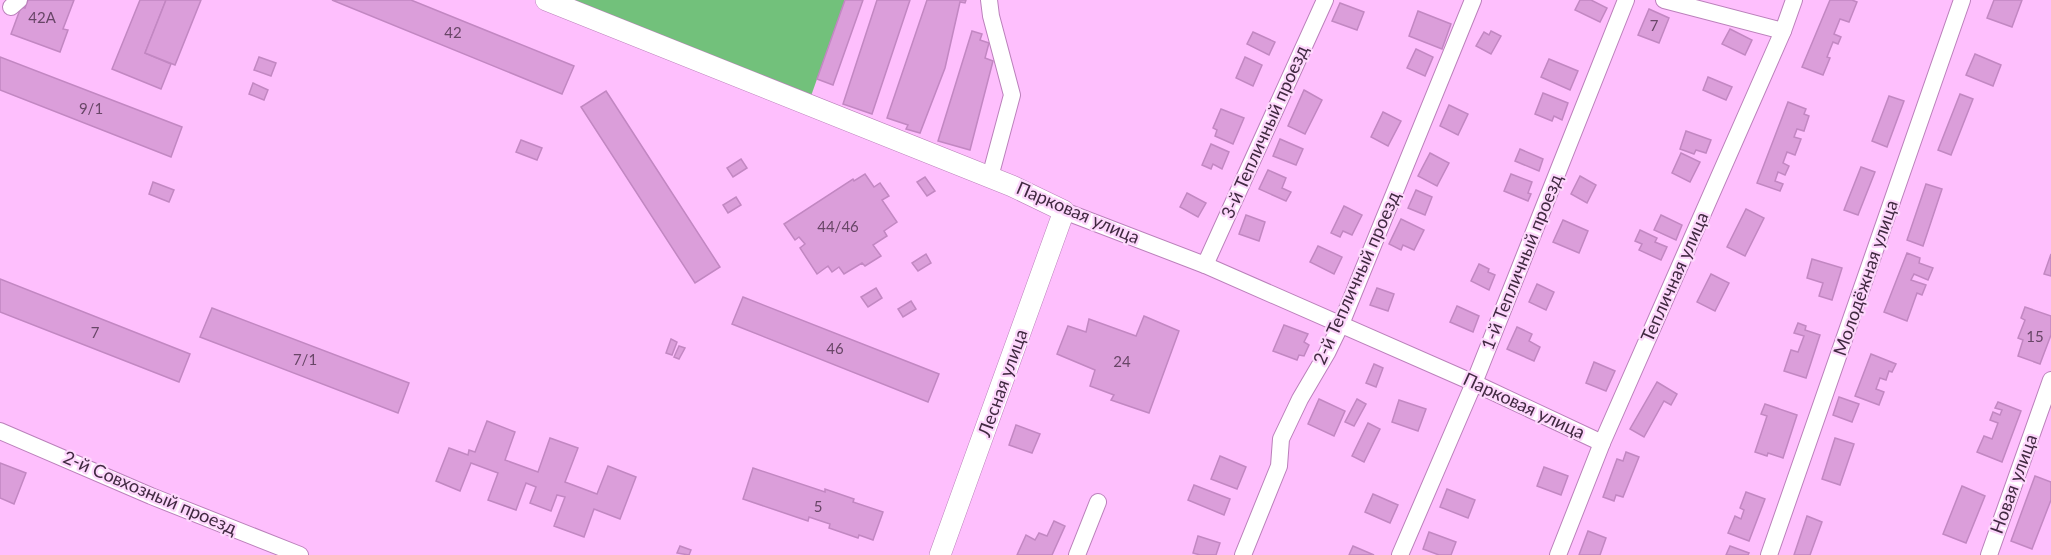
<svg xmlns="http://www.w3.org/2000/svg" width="2051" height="555" font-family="Lato,sans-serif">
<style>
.garden{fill:#72c17b}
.building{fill:#db9eda;stroke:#c287c2;stroke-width:1.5}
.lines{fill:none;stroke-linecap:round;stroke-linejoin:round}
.minor-casing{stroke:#bb80bb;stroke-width:18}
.tertiary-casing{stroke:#bb80bb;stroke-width:22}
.minor{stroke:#fff;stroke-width:16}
.tertiary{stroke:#fff;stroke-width:21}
.labels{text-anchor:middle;stroke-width:4.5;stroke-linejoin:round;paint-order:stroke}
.number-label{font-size:15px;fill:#684667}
.street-label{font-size:18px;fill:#412941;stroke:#fdd7fc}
</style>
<rect width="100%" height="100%" fill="#febffd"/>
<polygon class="garden" points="572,0 845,0 811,96"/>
<g class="building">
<polygon points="28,0 74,0 63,29 68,30 60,52 11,34 21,7 25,8"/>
<polygon points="140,0 166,0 145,53 171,64 161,89 112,69"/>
<polygon points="166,0 201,0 175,65 145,53"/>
<polygon points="332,0 411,0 574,66 562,94"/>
<polygon points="845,0 863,0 833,85 817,79"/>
<polygon points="877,0 910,0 872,114 843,104"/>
<polygon points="927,0 966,0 965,3 960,2 945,68 920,133 906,129 908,125 887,118"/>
<polygon points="1580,0 1591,0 1607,8 1600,22 1575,10"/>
<polygon points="1830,0 1852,0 1857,2 1849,22 1840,19 1834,34 1841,37 1838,44 1833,42 1827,57 1830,58 1823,75 1802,67"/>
<polygon points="1994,0 2022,0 2012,27 1987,18"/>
<polygon points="1340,3 1364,12 1357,30 1332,21"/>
<polygon points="1649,9 1669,18 1659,43 1638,35"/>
<polygon points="1418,11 1451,24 1442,49 1409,36"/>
<polygon points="1730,29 1752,40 1745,55 1722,44"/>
<polygon points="972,31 982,34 980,40 989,43 985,58 993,61 970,150 938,141"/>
<polygon points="1491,31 1501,36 1491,54 1476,46 1484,32 1489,35"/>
<polygon points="1253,32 1275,42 1269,55 1247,44"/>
<polygon points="1416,49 1433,57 1425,76 1407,68"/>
<polygon points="1975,54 2001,65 1993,86 1966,75"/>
<polygon points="0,57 182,127 171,157 0,90"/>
<polygon points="259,57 276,63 271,76 254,70"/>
<polygon points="1245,57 1262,65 1253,86 1236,78"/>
<polygon points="1549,59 1578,71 1570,90 1541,77"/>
<polygon points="1708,77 1732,87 1726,100 1703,90"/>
<polygon points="253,83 268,90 264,100 249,94"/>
<polygon points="1304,90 1322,100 1305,134 1288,126"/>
<polygon points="606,91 720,267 695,283 581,107"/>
<polygon points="1543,93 1568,103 1562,120 1554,116 1552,121 1535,114"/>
<polygon points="1960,94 1973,99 1951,155 1938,150"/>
<polygon points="1889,96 1904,101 1887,147 1872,141"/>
<polygon points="1788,102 1806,109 1804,114 1809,116 1804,131 1797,129 1794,137 1801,139 1795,155 1787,152 1783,163 1789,166 1785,175 1778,172 1775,181 1783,184 1780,191 1757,183"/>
<polygon points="1449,105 1468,114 1458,135 1440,126"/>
<polygon points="1221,109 1244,118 1233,144 1215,136 1217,130 1213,128"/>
<polygon points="1383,112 1401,121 1388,146 1371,137"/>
<polygon points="1686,131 1711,140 1706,153 1696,150 1694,154 1680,149"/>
<polygon points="1280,139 1303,149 1296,165 1273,156"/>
<polygon points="521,140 542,148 537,160 516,152"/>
<polygon points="1211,144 1229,152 1222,169 1213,164 1211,169 1202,165"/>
<polygon points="1520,149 1543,159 1539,171 1515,161"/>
<polygon points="1430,153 1449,163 1437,186 1418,176"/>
<polygon points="1681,153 1700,162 1690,182 1672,173"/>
<polygon points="741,159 747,168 733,177 727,168"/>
<polygon points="1861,167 1875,172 1858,215 1844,210"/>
<polygon points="1268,170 1286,178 1282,188 1291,192 1286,201 1259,189"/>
<polygon points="865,174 874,187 880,183 889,196 882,200 897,222 884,231 887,236 873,245 881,256 865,266 862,263 844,274 839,267 832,272 828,266 817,274 800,248 805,244 799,237 795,240 784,224 853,179 854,181"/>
<polygon points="1511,174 1532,182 1528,193 1531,194 1528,201 1504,191"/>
<polygon points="1580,176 1596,185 1587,203 1571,194"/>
<polygon points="925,177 935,191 927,196 917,182"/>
<polygon points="153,182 174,190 169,202 149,194"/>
<polygon points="1926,184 1942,189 1923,246 1907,240"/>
<polygon points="1416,190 1432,197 1425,215 1408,208"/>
<polygon points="1187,193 1206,203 1198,217 1180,207"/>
<polygon points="736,197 741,205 728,213 723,205"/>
<polygon points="1344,206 1362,215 1352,235 1343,231 1340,237 1331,233"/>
<polygon points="1746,209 1764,218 1745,256 1727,247"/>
<polygon points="1246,215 1265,222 1259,241 1239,234"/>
<polygon points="1661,215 1682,225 1676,240 1654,230"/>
<polygon points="1401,219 1424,230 1414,250 1403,245 1401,250 1389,244"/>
<polygon points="1563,220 1588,231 1579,253 1553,242"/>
<polygon points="1640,230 1657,238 1655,242 1667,247 1661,260 1639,250 1642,244 1635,241"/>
<polygon points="1318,246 1342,257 1334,274 1310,262"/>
<polygon points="1907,253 1920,258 1919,263 1933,268 1928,280 1914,274 1911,280 1926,285 1922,295 1917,293 1907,321 1884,312"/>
<polygon points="926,254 931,263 918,271 912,263"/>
<polygon points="2051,254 2051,276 2044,274"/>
<polygon points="1812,259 1842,268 1832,300 1819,296 1823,283 1807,278"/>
<polygon points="1479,264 1489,269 1488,272 1495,275 1489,290 1471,281"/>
<polygon points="1711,274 1729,283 1715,311 1697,302"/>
<polygon points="0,279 190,354 179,382 0,312"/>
<polygon points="1537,284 1554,292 1546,310 1529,302"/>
<polygon points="876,288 882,298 868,307 861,297"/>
<polygon points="1377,288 1394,294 1388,311 1370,305"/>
<polygon points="743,297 939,374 928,402 732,324"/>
<polygon points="911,301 916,309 903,317 898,309"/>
<polygon points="1457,306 1479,316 1473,332 1450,322"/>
<polygon points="2025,307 2051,316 2051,335 2040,364 2018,356 2023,340 2018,338 2025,320 2021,318"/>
<polygon points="212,308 409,383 398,413 200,337"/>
<polygon points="1144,316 1179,331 1149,413 1111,400 1114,395 1090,386 1095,370 1057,354 1068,326 1086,332 1089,319 1136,336"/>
<polygon points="1798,323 1806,326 1805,330 1820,335 1806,378 1784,371 1791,350 1798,352 1804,336 1794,333"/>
<polygon points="1284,325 1308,334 1304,342 1309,345 1304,356 1299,355 1297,360 1273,351"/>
<polygon points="1517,327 1532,334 1529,341 1540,347 1534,361 1507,349"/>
<polygon points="671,339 677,342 672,355 666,353"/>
<polygon points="679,346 685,348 679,359 674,357"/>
<polygon points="1871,354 1896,364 1892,372 1889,371 1886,380 1880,378 1876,389 1884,392 1879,405 1855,396"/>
<polygon points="1594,362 1615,371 1606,391 1586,383"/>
<polygon points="1374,364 1383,368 1376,387 1366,383"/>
<polygon points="1657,382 1677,394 1671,405 1664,401 1644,437 1630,429"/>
<polygon points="1839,397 1859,404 1852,422 1833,415"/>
<polygon points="1319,399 1345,411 1334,436 1308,424"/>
<polygon points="1357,399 1366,404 1354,426 1345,422"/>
<polygon points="1399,400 1426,409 1418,431 1392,422"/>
<polygon points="1998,402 2021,411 2002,462 1977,452 1984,436 1992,439 1998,423 1990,420 1993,412 2000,415 2002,410 1995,408"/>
<polygon points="1765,404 1797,415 1783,458 1768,453 1767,456 1755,452 1767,416 1761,414"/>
<polygon points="487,421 515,432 505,460 538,472 550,438 578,448 565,482 597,494 608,466 636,477 620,519 594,509 584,537 554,526 565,497 557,495 551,511 530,503 536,487 526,483 516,510 488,500 498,473 471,463 460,491 436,481 449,448 468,455 469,450 475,452"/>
<polygon points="1368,423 1380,429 1364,462 1352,456"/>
<polygon points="1016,425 1040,434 1032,453 1009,445"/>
<polygon points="1835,438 1854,444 1840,485 1822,479"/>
<polygon points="1626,452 1639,457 1623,497 1616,495 1614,501 1603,497 1617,459 1623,461"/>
<polygon points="1220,456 1246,467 1237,489 1211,479"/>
<polygon points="0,463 26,473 14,504 0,498"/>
<polygon points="1544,467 1568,476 1561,495 1537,486"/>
<polygon points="753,468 825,492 825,489 854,499 853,502 883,512 873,540 859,535 858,538 829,528 830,524 809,517 808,521 743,499"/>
<polygon points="2035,476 2051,482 2051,500 2032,549 2011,541"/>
<polygon points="1194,485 1230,499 1224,515 1188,500"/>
<polygon points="1962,486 1985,496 1966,543 1943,534"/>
<polygon points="1447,489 1475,500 1468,518 1440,507"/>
<polygon points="1746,492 1765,499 1749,541 1728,533 1735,516 1741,519 1744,510 1740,508"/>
<polygon points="1373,494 1398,505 1390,523 1365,512"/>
<polygon points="1807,516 1822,522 1810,555 1794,555"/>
<polygon points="1054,521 1065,526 1052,555 1017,555 1026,535 1035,540 1039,533 1047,536"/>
<polygon points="1588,531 1606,538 1600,555 1579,555"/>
<polygon points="1429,532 1456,542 1451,555 1439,555 1423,549"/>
<polygon points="1198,536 1220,543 1216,555 1200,555 1193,553"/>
<polygon points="680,546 691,550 689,555 677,553"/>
<polygon points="1353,546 1374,555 1349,555"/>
<polygon points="1730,546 1749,553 1748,555 1726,555"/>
</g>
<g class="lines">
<g class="minor-casing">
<g id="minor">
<polyline points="989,0 991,16 1012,95 990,177"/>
<polyline points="1664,0 1783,31"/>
<polyline points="11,7 19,0"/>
<polyline points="1064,211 1205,265 1474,383 1602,443"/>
<polyline points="1205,265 1325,0"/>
<polyline points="0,431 151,496 300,555"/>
<polyline points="1077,555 1098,502"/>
<polyline points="1243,555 1279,466 1281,439 1300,399 1327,353 1341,324 1473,0"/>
<polyline points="1400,555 1474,383 1626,0"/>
<polyline points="1558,555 1602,443 1783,31 1794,0"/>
<polyline points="1769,555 1962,0"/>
<polyline points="1989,555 2051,380"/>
</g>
</g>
<g class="tertiary-casing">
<polyline id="tertiary" points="546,0 1012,186 1064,211 940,555"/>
</g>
<use href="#minor" class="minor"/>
<use href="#tertiary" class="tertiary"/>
</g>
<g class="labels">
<g class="number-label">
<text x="42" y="23">42А</text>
<text x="1654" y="31">7</text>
<text x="453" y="38">42</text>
<text x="91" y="114">9/1</text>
<text x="838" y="232">44/46</text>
<text x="95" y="338">7</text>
<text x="2035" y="342">15</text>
<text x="835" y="354">46</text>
<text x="305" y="365">7/1</text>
<text x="1122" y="367">24</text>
<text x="818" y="512">5</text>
</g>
<g class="street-label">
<text transform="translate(1265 132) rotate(-66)" y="6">3-й Тепличный проезд</text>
<text transform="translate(1078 213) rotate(23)" y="6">Парковая улица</text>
<text transform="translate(1522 262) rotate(-68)" y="6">1-й Тепличный проезд</text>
<text transform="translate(1675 277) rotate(-66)" y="6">Тепличная улица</text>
<text transform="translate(1357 278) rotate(-66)" y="6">2-й Тепличный проезд</text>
<text transform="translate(1866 278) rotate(-71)" y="6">Молодёжная улица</text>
<text transform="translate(1003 383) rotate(-70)" y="6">Лесная улица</text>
<text transform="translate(1524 406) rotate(25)" y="6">Парковая улица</text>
<text transform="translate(2014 484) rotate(-70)" y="6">Новая улица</text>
<text transform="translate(150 493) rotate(23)" y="6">2-й Совхозный проезд</text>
</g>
</g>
</svg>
